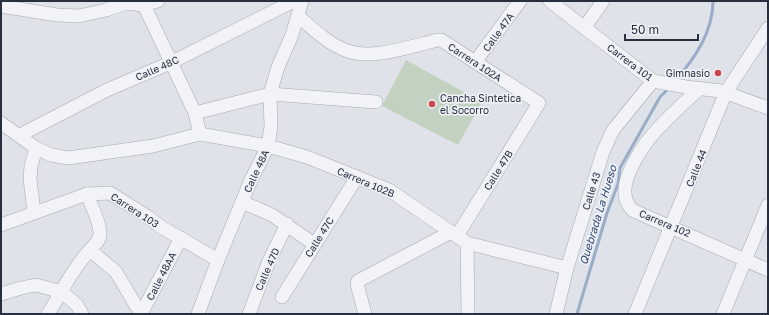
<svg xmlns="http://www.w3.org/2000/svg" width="769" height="315" font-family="'Golos Text',sans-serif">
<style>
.green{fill:#c3d2c0}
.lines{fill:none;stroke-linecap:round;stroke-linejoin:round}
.stream{stroke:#9aadc8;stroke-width:3}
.minor-casing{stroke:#a4a9b2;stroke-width:14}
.minor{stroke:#f2f3f6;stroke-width:13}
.poi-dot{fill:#cc454e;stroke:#eef1f6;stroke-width:1.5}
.labels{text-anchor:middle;stroke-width:3.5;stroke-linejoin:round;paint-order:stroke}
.street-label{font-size:10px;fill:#282f3f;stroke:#eef1f6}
.poi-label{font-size:10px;fill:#282f3f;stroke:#eef1f6;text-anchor:end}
.water-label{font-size:11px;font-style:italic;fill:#334a72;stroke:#eef1f6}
</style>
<rect width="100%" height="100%" fill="#dfe2e8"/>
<polygon class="green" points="406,60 482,102 458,145 382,106"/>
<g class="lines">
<g class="stream">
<path d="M675 81C695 58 713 32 713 1"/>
<polyline points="577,314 607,213 618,184 620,168 660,97 669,88"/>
</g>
<g class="minor-casing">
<g id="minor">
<polyline points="142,1 195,113 200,134"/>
<polyline points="550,1 653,81 686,87 721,91 768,108"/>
<polyline points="1,6 57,15 79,16 106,10 126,3 143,5 158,1"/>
<path d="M298 16C312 28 327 43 345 50 371 61 411 46 438 40H441L539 103 457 236"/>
<polyline points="584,28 603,1"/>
<polyline points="475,62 520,1"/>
<path d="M699 89C684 103 668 117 654 133 643 145 623 176 625 193 625 200 628 205 632 210L768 270"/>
<polyline points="195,113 270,94 376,102"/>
<polyline points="1,123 36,148 51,155 68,158 153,146 200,134 268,146 307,157 389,190 467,243 567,268"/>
<polyline points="20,135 107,90 170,63 294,1"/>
<polyline points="242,202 272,215 314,244"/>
<polyline points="34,212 30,179 31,166 36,148"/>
<polyline points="1,225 87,194 110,193 148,217 161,227 218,260"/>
<polyline points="467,243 468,314"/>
<polyline points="90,250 116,272 141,314"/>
<polyline points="1,294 21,288 36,285 62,292 77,305 82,314"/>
<polyline points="282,297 357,177"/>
<path d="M48 314C62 292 72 269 90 250 95 244 101 240 100 232 99 219 91 206 87 194"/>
<polyline points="141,314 181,238"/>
<polyline points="198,314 218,260 250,182 268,146 271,127 270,94 278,67 292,35 302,1"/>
<polyline points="249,314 269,261 287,224"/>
<polyline points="365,314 357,284 358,281 451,232"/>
<polyline points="556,314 567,268 603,152 613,130 653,81"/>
<polyline points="635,314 726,92 768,28"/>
<polyline points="723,314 768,205"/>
</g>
</g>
<use href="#minor" class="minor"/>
</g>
<g class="poi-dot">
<circle cx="718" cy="73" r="4"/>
<circle cx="432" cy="104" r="4"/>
</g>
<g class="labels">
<g class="street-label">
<text transform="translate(498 32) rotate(-54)" y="4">Calle 47A</text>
<text transform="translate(475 62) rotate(33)" y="4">Carrera 102A</text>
<text transform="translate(630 62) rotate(37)" y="4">Carrera 101</text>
<text transform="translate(157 68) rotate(-24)" y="4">Calle 48C</text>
<text transform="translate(696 168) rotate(-68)" y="4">Calle 44</text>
<text transform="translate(498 170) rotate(-58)" y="4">Calle 47B</text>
<text transform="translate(256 171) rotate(-65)" y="4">Calle 48A</text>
<text transform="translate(366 182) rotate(23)" y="4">Carrera 102B</text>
<text transform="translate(591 191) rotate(-73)" y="4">Calle 43</text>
<text transform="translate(135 210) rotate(33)" y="4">Carrera 103</text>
<text transform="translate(665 223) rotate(23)" y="4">Carrera 102</text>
<text transform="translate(319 237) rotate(-58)" y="4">Calle 47C</text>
<text transform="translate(267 269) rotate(-66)" y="4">Calle 47D</text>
<text transform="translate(161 276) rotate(-63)" y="4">Calle 48AA</text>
</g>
<g class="poi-label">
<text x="710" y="77">Gimnasio</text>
<text x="440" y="102" text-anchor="start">Cancha Sintetica<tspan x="440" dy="12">el Socorro</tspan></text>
</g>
<g class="water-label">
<text transform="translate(598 215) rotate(-73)" y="4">Quebrada La Hueso</text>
</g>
</g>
<rect width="769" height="315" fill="none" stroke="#282f3f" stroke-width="4"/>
<path d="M625 34v6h73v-6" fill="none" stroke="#282f3f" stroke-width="2"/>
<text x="631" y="34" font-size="12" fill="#282f3f" stroke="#eef1f6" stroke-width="3" paint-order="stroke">50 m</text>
</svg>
